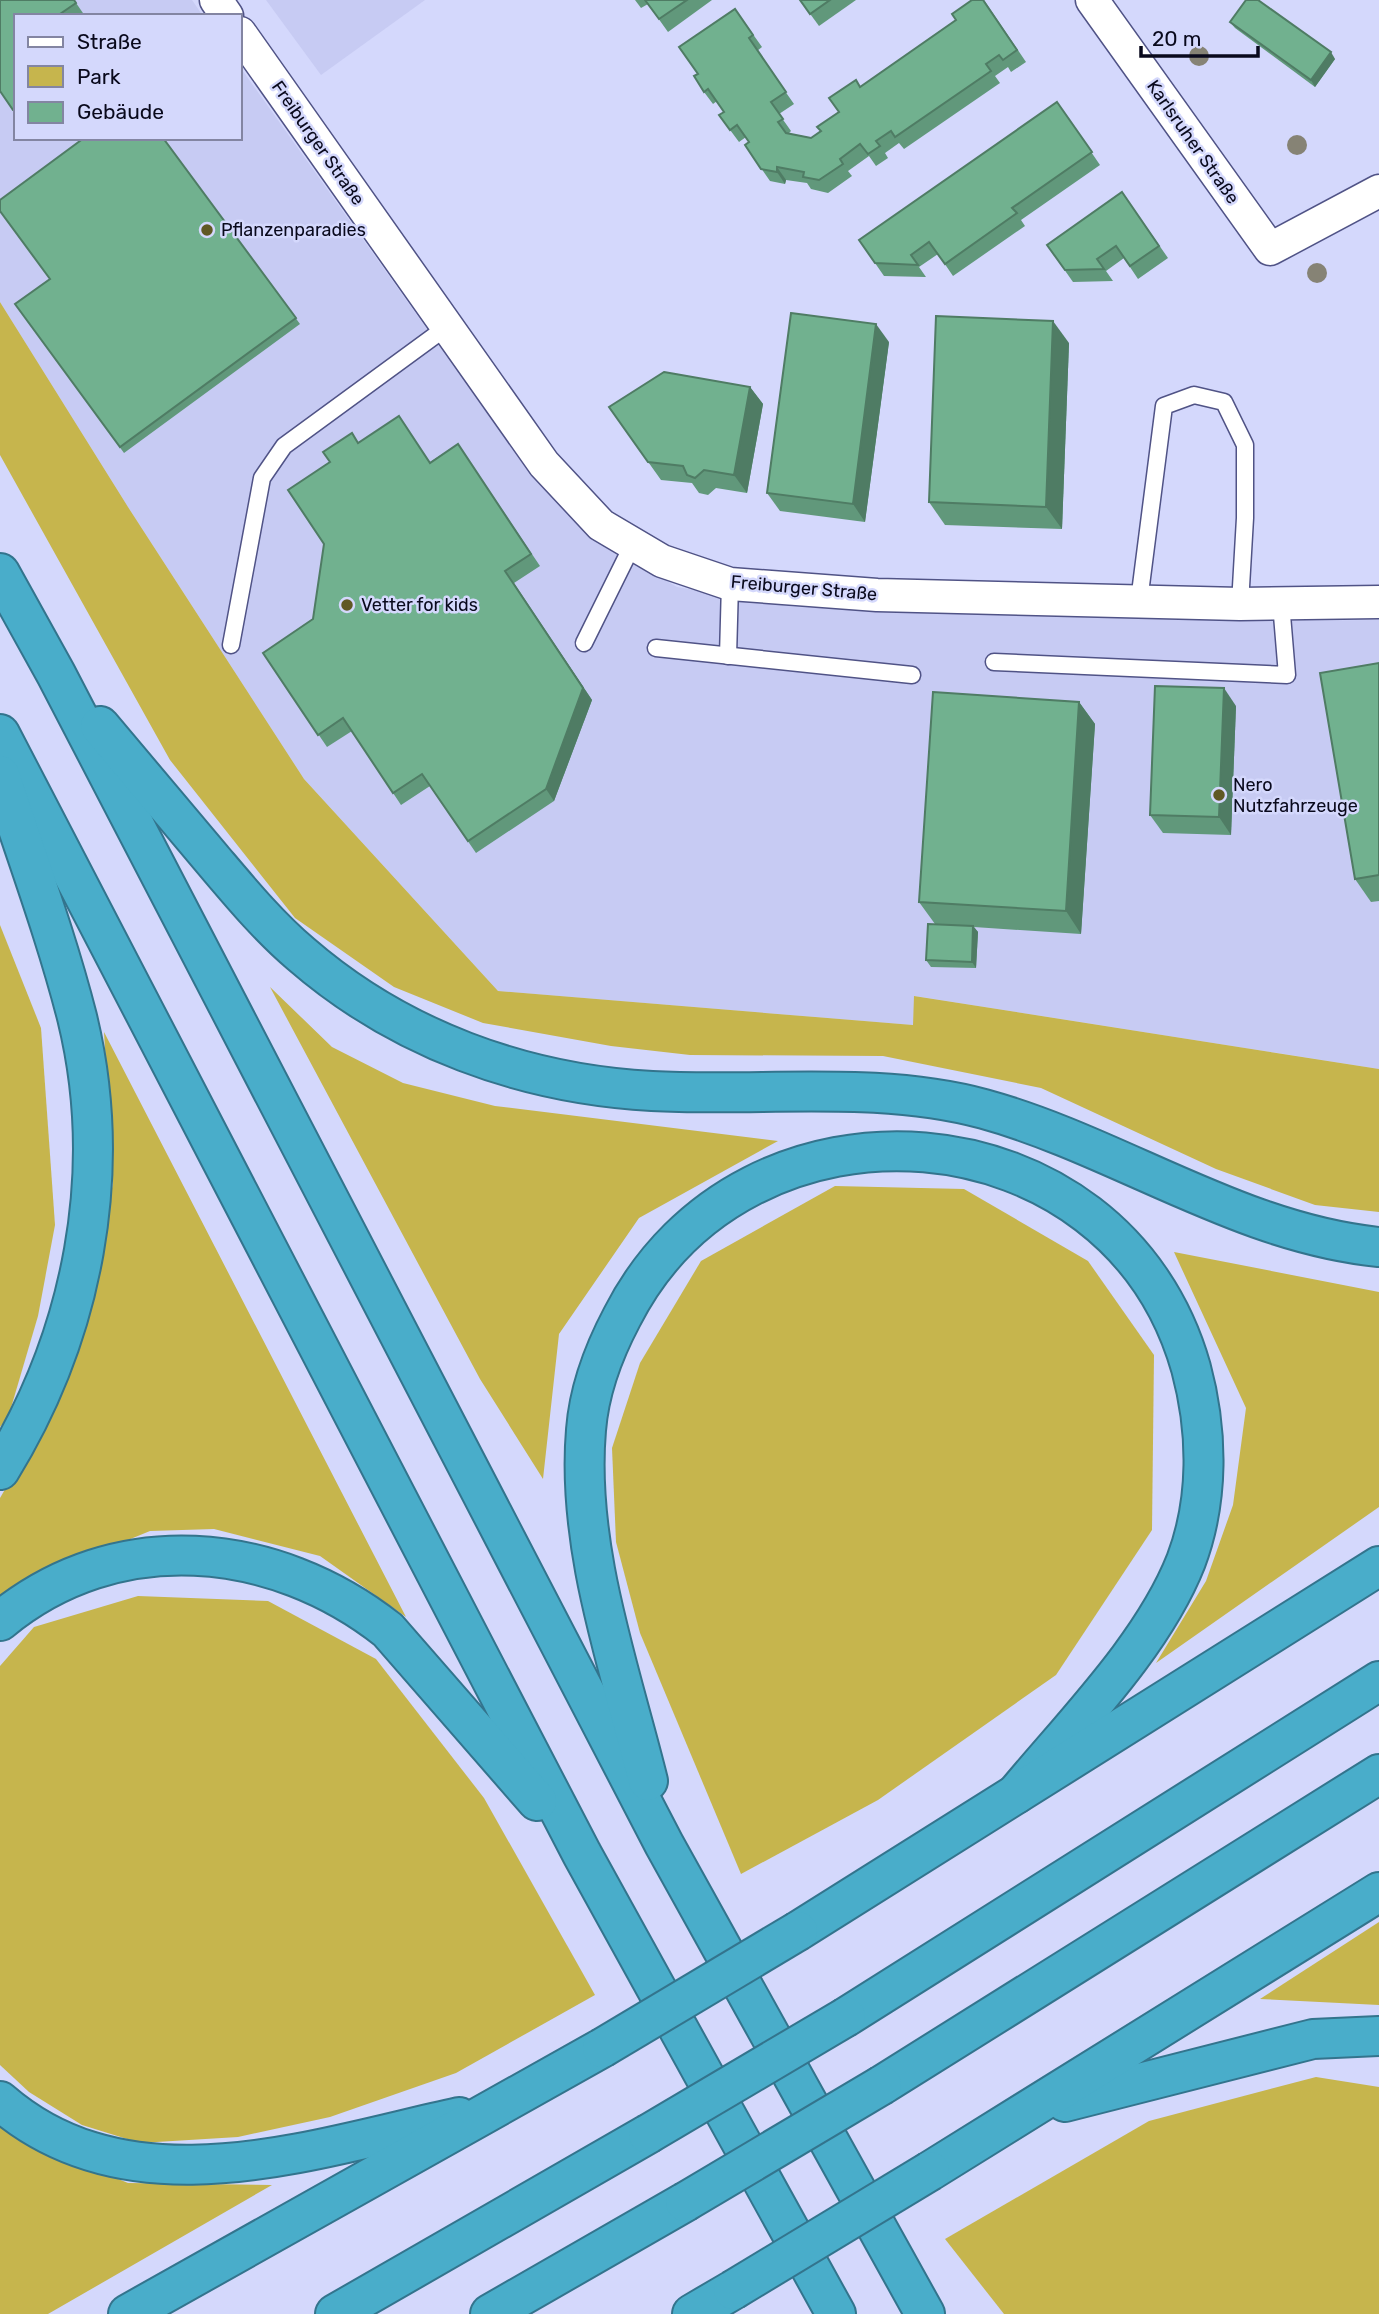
<svg xmlns="http://www.w3.org/2000/svg" width="1379" height="2314" font-family="Rubik,sans-serif">
<style>
.built{fill:#c7cbf3}
.green{fill:#c6b54d}
.lines{fill:none;stroke-linecap:round;stroke-linejoin:round}
.lane-casing{stroke:#505386;stroke-width:19}
.street-casing{stroke:#505386;stroke-width:35}
.highway-casing{stroke:#33748d;stroke-width:42}
.lane{stroke:#fff;stroke-width:16}
.street{stroke:#fff;stroke-width:32}
.highway{stroke:#49adca;stroke-width:38}
.highway-bridge-casing{stroke:#33748d;stroke-width:42;stroke-linecap:butt}
.highway-bridge{stroke:#49adca;stroke-width:38}
.tree{fill:#868375}
.wall{fill:#61987b}
.shaded-wall{fill:#4f7c64}
.building{fill:#71b18f;stroke:#4f7c64;stroke-width:2}
.poi-dot{fill:#605824;stroke:#d4d8fc;stroke-width:2.5}
.labels{text-anchor:middle;stroke-width:5;stroke-linejoin:round;paint-order:stroke}
.street-label{font-size:18px;fill:#09091c;stroke:#d4d8fc}
.poi-label{font-size:18px;fill:#09091c;stroke:#d4d8fc;text-anchor:start}
</style>
<rect width="100%" height="100%" fill="#d4d8fc"/>
<g class="built">
<polygon points="0,0 192,0 203,16 16,16 16,138 240,138 240,67 519,458 588,534 677,587 794,607 1252,621 1379,620 1379,1069 915,996 913,1025 498,991 304,779 128,507 0,302"/>
<polygon points="266,0 425,0 321,75"/>
</g>
<g class="green">
<polygon points="0,302 128,507 304,779 498,991 913,1025 914,996 1379,1069 1379,1212 1315,1205 1216,1169 1041,1088 883,1056 690,1055 611,1046 483,1023 394,987 295,918 170,760 0,455"/>
<polygon points="0,925 41,1028 55,1225 38,1316 8,1418 0,1427"/>
<polygon points="270,987 332,1047 403,1083 495,1106 778,1141 639,1218 559,1334 543,1479 480,1379"/>
<polygon points="104,1032 406,1617 320,1556 214,1529 150,1531 18,1585 0,1599 0,1498 58,1398 92,1296 113,1183"/>
<polygon points="835,1186 964,1189 1088,1261 1154,1355 1152,1530 1056,1675 878,1800 741,1874 640,1633 616,1542 612,1448 640,1363 701,1261"/>
<polygon points="1174,1252 1379,1292 1379,1507 1156,1663 1206,1581 1233,1505 1246,1408"/>
<polygon points="138,1596 268,1601 376,1659 484,1798 595,1995 456,2073 330,2117 238,2137 140,2143 82,2125 29,2092 0,2065 0,1666 34,1627"/>
<polygon points="1379,1922 1379,2005 1260,1999"/>
<polygon points="1316,2077 1379,2087 1379,2314 1004,2314 945,2239 1149,2121"/>
<polygon points="0,2124 15,2137 128,2183 272,2185 48,2314 0,2314"/>
</g>
<g class="lines">
<g class="lane-casing">
<g id="lane">
<polyline points="1139,601 1164,406 1194,395 1224,402 1245,445 1245,518 1240,604"/>
<polyline points="584,643 633,544"/>
<polyline points="231,645 262,478 284,446 448,326"/>
<polyline points="656,648 912,675"/>
<polyline points="728,656 730,584"/>
<polyline points="994,662 1287,675 1281,603"/>
</g>
</g>
<g class="street-casing">
<g id="street">
<polyline points="216,0 227,16"/>
<polyline points="1092,0 1270,249 1379,191"/>
<polyline points="240,33 544,464 601,525 662,561 730,584 877,595 1240,604 1379,602"/>
</g>
</g>
<g class="highway-casing">
<g id="highway">
<polyline points="0,573 56,674 664,1844 925,2314"/>
<path d="M100 726C137 770 175 815 212 859 240 892 268 926 301 954 399 1039 523 1084 652 1091 761 1097 877 1080 984 1109 1118 1146 1238 1233 1379 1247"/>
<polyline points="0,734 582,1854 836,2314"/>
<path d="M0 775C26 855 56 935 77 1017 115 1172 83 1335 0 1470"/>
<path d="M0 1621C116 1525 274 1540 388 1630L537 1801"/>
<path d="M648 1781C620 1668 576 1548 586 1430 589 1391 604 1351 622 1317 745 1075 1116 1103 1191 1368 1208 1431 1209 1500 1186 1561 1153 1645 1074 1724 1016 1794"/>
<polyline points="798,1931 1379,1566"/>
<polyline points="846,2017 1379,1681"/>
<polyline points="882,2085 1379,1774"/>
<path d="M0 2101C130 2214 312 2149 459 2117"/>
<polyline points="1065,2102 1313,2039 1379,2036"/>
<polyline points="930,2171 1379,1892"/>
<polyline points="128,2314 602,2048"/>
<polyline points="335,2314 648,2134"/>
<polyline points="490,2314 685,2202"/>
<polyline points="692,2314 733,2290"/>
</g>
</g>
<use href="#lane" class="lane"/>
<use href="#street" class="street"/>
<use href="#highway" class="highway"/>
<g class="highway-bridge-casing">
<g id="highway-bridge">
<polyline points="602,2048 798,1931"/>
<polyline points="648,2134 846,2017"/>
<polyline points="685,2202 882,2085"/>
<polyline points="733,2290 930,2171"/>
</g>
</g>
<use href="#highway-bridge" class="highway-bridge"/>
</g>
<g class="tree">
<circle cx="1199" cy="56" r="10"/>
<circle cx="1297" cy="145" r="10"/>
<circle cx="1317" cy="273" r="10"/>
</g>
<g class="wall">
<polygon points="0,0 74,0 85,16 16,16 16,114 0,91"/>
<polygon points="635,0 712,0 668,32 648,4 641,8"/>
<polygon points="800,0 856,0 819,26"/>
<polygon points="984,0 1026,62 1011,72 1008,67 995,76 1000,83 904,149 899,143 885,153 888,158 876,166 869,156 848,171 852,176 828,193 811,189 807,183 786,180 785,184 770,181 745,145 749,142 746,137 739,142 719,115 724,112 717,101 713,104 704,92 698,74 735,9 762,47 757,51 794,104 779,114 791,131 788,134 811,138 821,131 860,87"/>
<polygon points="1230,22 1335,59 1315,87 1235,28"/>
<polygon points="1057,102 1100,165 1021,220 1025,226 953,276 938,254 919,267 926,277 884,276 859,240"/>
<polygon points="163,138 300,324 124,453 15,304 50,279"/>
<polygon points="1122,192 1168,258 1138,279 1124,258 1106,271 1113,281 1073,282 1047,245"/>
<polygon points="889,342 865,522 780,511 767,493"/>
<polygon points="1069,343 1062,529 945,525 929,502"/>
<polygon points="750,387 763,404 747,493 716,488 708,495 699,493 692,483 661,480 609,407"/>
<polygon points="358,443 430,462 458,444 540,566 514,583 592,700 554,801 476,853 430,786 401,805 352,731 327,747 263,653 313,619 324,544 330,462"/>
<polygon points="1379,663 1379,901 1371,902 1355,879"/>
<polygon points="1079,702 1095,724 1081,934 974,927 978,932 976,968 931,967 926,960 935,924 919,902"/>
<polygon points="1236,706 1231,835 1163,833 1150,815"/>
</g>
<g class="shaded-wall">
<polygon points="1331,52 1335,59 1315,87 1311,80"/>
<polygon points="777,167 786,180 785,184 777,172"/>
<polygon points="1053,321 1069,343 1062,529 1046,507"/>
<polygon points="876,324 889,342 865,522 853,504"/>
<polygon points="750,387 763,404 747,493 734,475"/>
<polygon points="505,571 592,700 554,801 546,789"/>
<polygon points="1224,688 1236,706 1231,835 1219,817"/>
<polygon points="1079,702 1095,724 1081,934 1066,911"/>
<polygon points="973,926 978,932 976,968 972,962"/>
</g>
<g class="building">
<polygon points="0,0 74,0 76,3 57,16 16,16 16,110 13,110 0,91"/>
<polygon points="645,0 687,0 659,19"/>
<polygon points="800,0 830,0 810,14"/>
<polygon points="972,0 983,0 1017,50 1003,60 999,55 986,64 991,71 895,137 891,131 876,141 880,146 868,154 860,144 840,159 843,164 819,180 803,177 804,172 777,167 777,172 761,169 745,145 749,142 737,125 730,130 719,115 724,112 708,89 704,92 694,76 698,74 679,47 735,9 753,35 749,38 786,92 771,102 783,119 778,122 786,133 811,138 821,131 817,127 839,112 829,98 856,80 860,87 956,20 952,14"/>
<polygon points="1246,0 1258,0 1331,52 1311,80 1230,22"/>
<polygon points="1057,102 1092,152 1012,208 1017,213 945,264 929,242 911,255 918,265 875,263 859,240"/>
<polygon points="84,138 163,138 296,318 120,447 15,304 50,279 0,211 0,200"/>
<polygon points="1122,192 1159,246 1130,266 1116,246 1097,259 1104,269 1065,270 1047,245"/>
<polygon points="791,313 876,324 853,504 767,493"/>
<polygon points="936,316 1053,321 1046,507 929,502"/>
<polygon points="664,372 750,387 734,475 704,470 695,478 687,475 683,466 648,462 609,407"/>
<polygon points="399,416 430,463 458,444 531,554 505,571 583,688 546,789 468,841 422,774 393,793 343,718 318,735 263,653 313,619 324,544 288,490 330,462 323,452 352,433 358,443"/>
<polygon points="1379,663 1379,875 1355,879 1320,673"/>
<polygon points="1155,686 1224,688 1219,817 1150,815"/>
<polygon points="933,692 1079,702 1066,911 919,902"/>
<polygon points="928,924 973,926 972,962 926,960"/>
</g>
<g class="poi-dot">
<circle cx="207" cy="230" r="7"/>
<circle cx="347" cy="605" r="7"/>
<circle cx="1219" cy="795" r="7"/>
</g>
<g class="labels">
<g class="street-label">
<text transform="translate(1193 142) rotate(55)" y="6">Karlsruher Straße</text>
<text transform="translate(318 143) rotate(55)" y="6">Freiburger Straße</text>
<text transform="translate(804 588) rotate(5)" y="6">Freiburger Straße</text>
</g>
<g class="poi-label">
<text x="221" y="236">Pflanzenparadies</text>
<text x="361" y="611">Vetter for kids</text>
<text x="1233" y="791">Nero<tspan x="1233" dy="21">Nutzfahrzeuge</tspan></text>
</g>
</g>
<rect x="14" y="14" width="228" height="126" fill="#d4d8fc" stroke="#8385a2" stroke-width="2"/>
<rect x="28" y="37" width="35" height="10" fill="#ffffff" stroke="#8385a2" stroke-width="2"/>
<text x="77" y="49" font-size="21" fill="#09091c">Straße</text>
<rect x="28" y="66" width="35" height="21" fill="#c6b54d" stroke="#8385a2" stroke-width="2"/>
<text x="77" y="84" font-size="21" fill="#09091c">Park</text>
<rect x="28" y="102" width="35" height="21" fill="#71b18f" stroke="#8385a2" stroke-width="2"/>
<text x="77" y="119" font-size="21" fill="#09091c">Gebäude</text>
<path d="M1141 46v10h117v-10" fill="none" stroke="#09091c" stroke-width="3.5"/>
<text x="1152" y="46" font-size="21" fill="#09091c" stroke="#d4d8fc" stroke-width="5" paint-order="stroke">20 m</text>
</svg>
